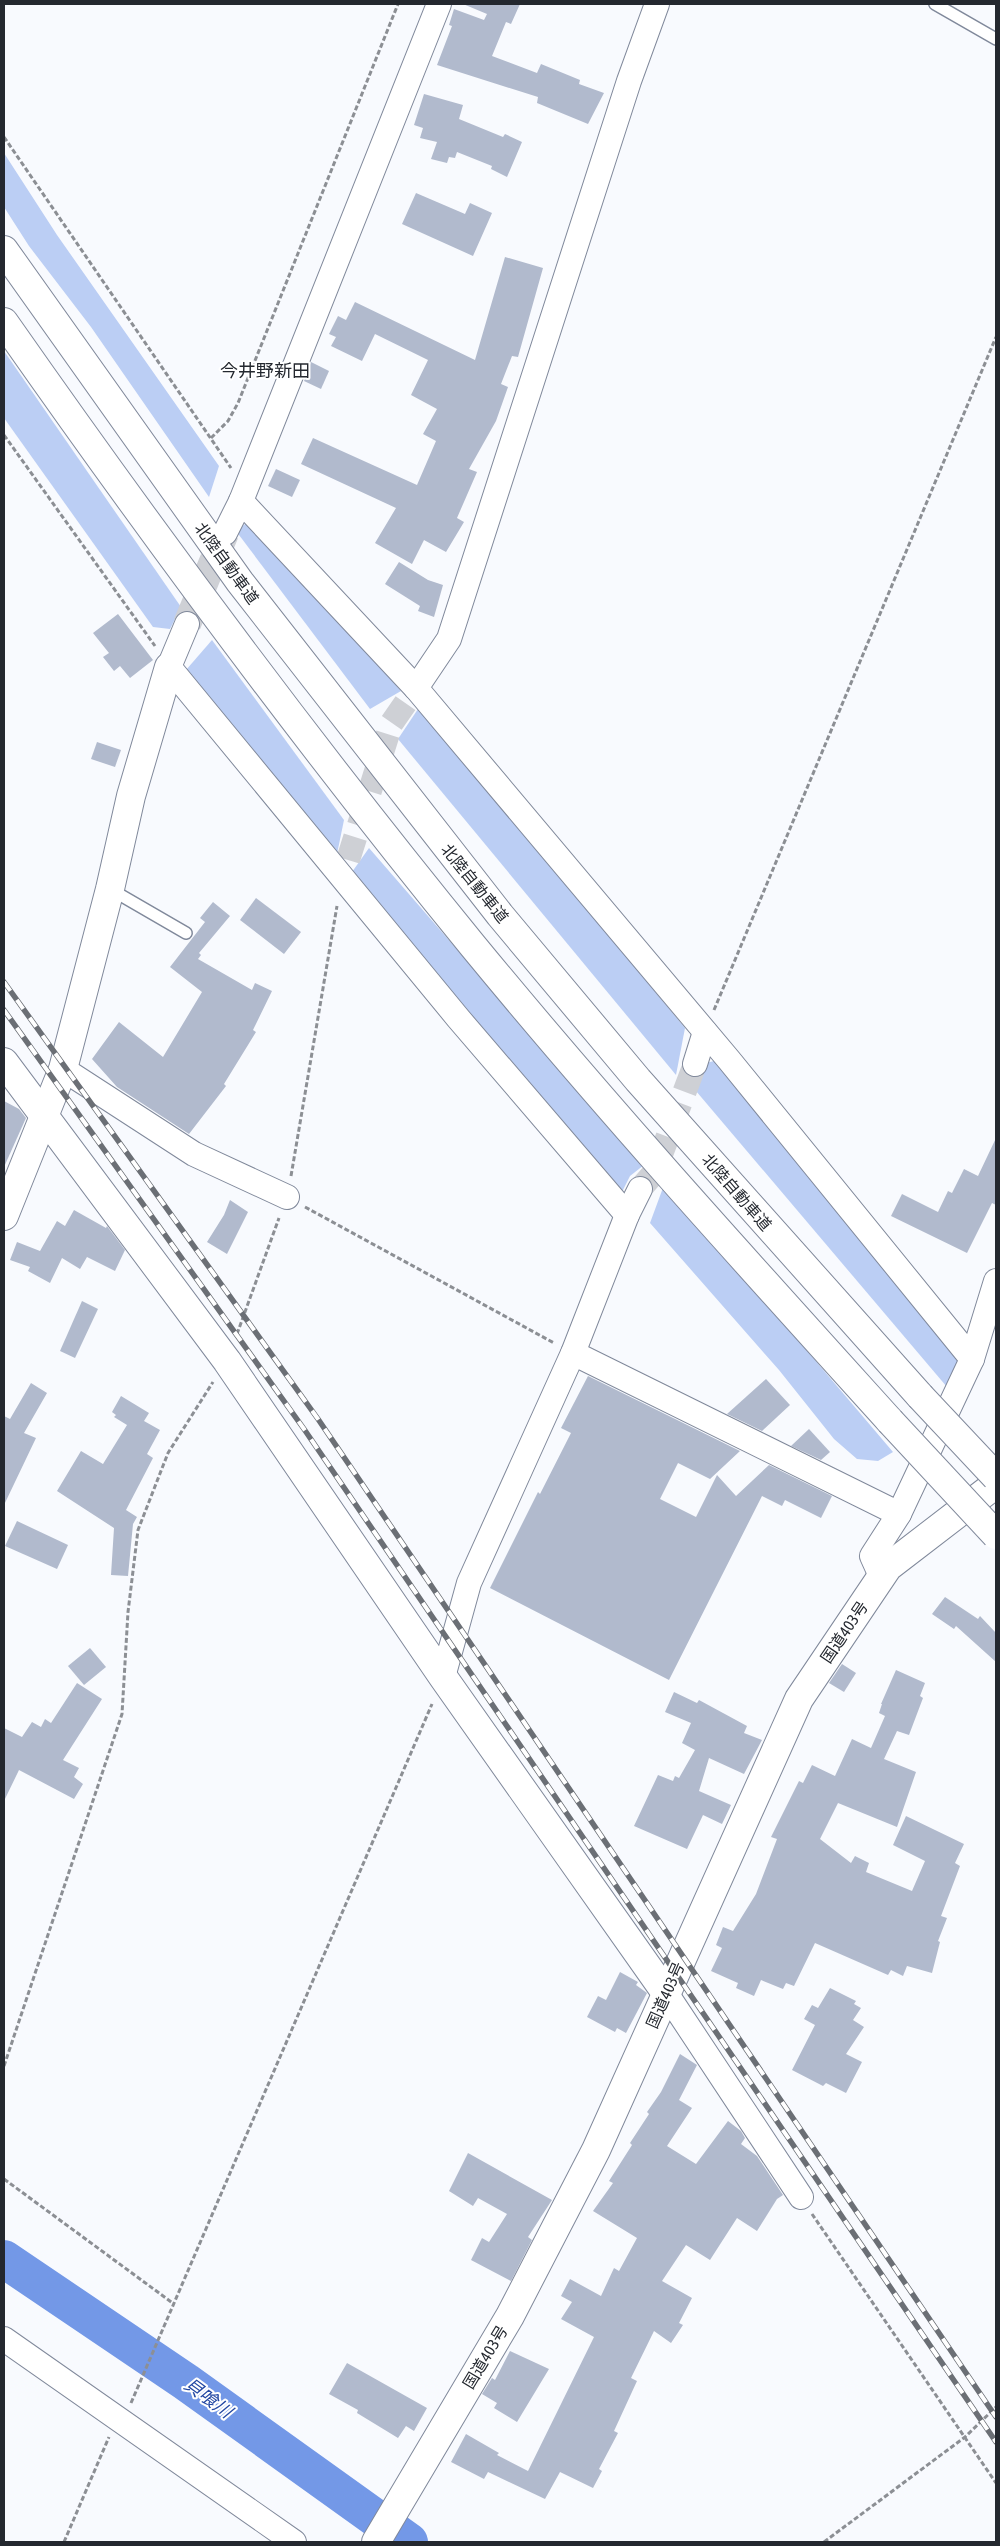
<svg xmlns="http://www.w3.org/2000/svg" width="1000" height="2546" font-family="'Asap Condensed','Noto Sans JP',sans-serif">
<style>
.green{fill:#bbcef4}
.lines{fill:none;stroke-linecap:round;stroke-linejoin:round}
.river{stroke:#7398e7;stroke-width:38}
.building{fill:#b1bacd}
.minor-tunnel{stroke:#ced0d5;stroke-width:24;stroke-dasharray:24 12;stroke-linecap:butt}
.tertiary-tunnel{stroke:#ced0d5;stroke-width:28;stroke-dasharray:28 14;stroke-linecap:butt}
.service-casing{stroke:#80899b;stroke-width:14}
.minor-casing{stroke:#80899b;stroke-width:26}
.tertiary-casing{stroke:#80899b;stroke-width:30}
.trunk-casing{stroke:#80899b;stroke-width:30}
.motorway-casing{stroke:#80899b;stroke-width:30}
.path{stroke:#8c8f94;stroke-width:3;stroke-dasharray:5 2.5;stroke-linecap:butt}
.service{stroke:#fff;stroke-width:11}
.minor{stroke:#fff;stroke-width:24}
.tertiary{stroke:#fff;stroke-width:28}
.trunk{stroke:#fff;stroke-width:28}
.motorway{stroke:#fff;stroke-width:28}
.rail-casing{stroke:#6b6f75;stroke-width:5.5}
.rail{stroke:#fff;stroke-width:4;stroke-dasharray:11;stroke-linecap:butt}
.motorway-bridge-casing{stroke:#80899b;stroke-width:30;stroke-linecap:butt}
.motorway-bridge{stroke:#fff;stroke-width:28}
.labels{text-anchor:middle;stroke-width:4;stroke-linejoin:round;paint-order:stroke}
.street-label{font-size:16px;fill:#24282f;stroke:#fff}
.neighbourhood-label{font-size:18px;fill:#24282f;stroke:#fff}
.water-label{font-size:18px;font-style:italic;fill:#2348a3;stroke:#fff}
</style>
<rect width="100%" height="100%" fill="#f8fafe"/>
<g class="green">
<polygon points="4,153 57,235 219,466 209,497 91,327 29,246 4,207"/>
<polygon points="4,351 181,607 170,629 153,627 4,418"/>
<polygon points="253,518 401,691 370,709 236,531"/>
<polygon points="212,640 344,820 337,854 186,670"/>
<polygon points="420,706 685,1028 676,1075 398,739"/>
<polygon points="369,848 644,1165 630,1176 621,1194 463,1013 352,872"/>
<polygon points="718,1060 959,1362 947,1387 696,1091 706,1063"/>
<polygon points="664,1185 674,1194 893,1452 878,1461 857,1459 834,1439 779,1370 650,1223"/>
</g>
<g class="lines">
<polyline class="river" points="4,2259 186,2382 409,2542"/>
</g>
<g class="building">
<polygon points="463,4 520,4 511,24 506,22 492,56 537,73 541,64 580,80 579,84 604,93 588,124 537,103 538,97 437,65 452,26 449,25 454,9 484,20 487,14"/>
<polygon points="424,94 463,105 459,119 503,137 505,134 522,142 507,177 491,169 492,166 457,152 455,158 449,157 447,163 431,159 437,142 420,138 423,128 414,125"/>
<polygon points="416,193 465,214 470,203 492,213 473,256 402,224"/>
<polygon points="505,257 543,268 518,357 512,356 501,384 508,387 496,421 469,469 477,472 457,518 464,522 446,552 424,540 412,564 375,543 396,508 301,464 313,438 417,485 436,441 423,434 437,409 411,395 428,360 375,334 362,361 331,346 336,337 329,334 338,316 346,320 355,302 475,360"/>
<polygon points="311,362 329,371 321,389 304,381"/>
<polygon points="276,469 300,480 292,497 268,486"/>
<polygon points="399,562 428,580 443,585 434,617 418,611 420,606 385,584"/>
<polygon points="118,614 153,660 130,678 120,666 114,671 103,657 109,653 93,633"/>
<polygon points="97,742 121,750 115,767 91,759"/>
<polygon points="256,898 301,932 284,954 240,920"/>
<polygon points="213,902 230,916 199,953 201,955 198,959 252,990 255,983 272,991 253,1030 256,1032 224,1084 226,1086 189,1134 117,1087 92,1059 119,1022 163,1057 202,992 170,967 205,922 200,918"/>
<polygon points="4,1101 19,1109 26,1118 4,1167"/>
<polygon points="996,1138 996,1205 992,1203 967,1253 891,1216 902,1194 938,1212 948,1191 952,1193 964,1169 978,1176"/>
<polygon points="230,1200 248,1212 227,1254 207,1242 224,1215"/>
<polygon points="74,1210 106,1228 107,1226 125,1250 115,1271 87,1257 80,1269 62,1258 50,1283 28,1271 30,1267 10,1260 17,1242 40,1251 57,1221 65,1226"/>
<polygon points="82,1301 98,1309 75,1358 60,1351"/>
<polygon points="588,1376 740,1451 710,1479 678,1463 660,1499 696,1517 717,1475 736,1496 769,1465 832,1496 821,1518 785,1500 782,1506 762,1496 669,1680 490,1588 538,1492 540,1494 571,1433 561,1428"/>
<polygon points="766,1379 790,1405 762,1431 727,1414"/>
<polygon points="31,1383 47,1393 24,1433 36,1438 4,1505 4,1416 10,1419"/>
<polygon points="121,1396 149,1413 144,1421 160,1430 147,1454 153,1458 126,1510 137,1517 133,1524 128,1576 111,1575 114,1528 57,1491 81,1451 103,1464 127,1425 114,1417 116,1415 112,1412"/>
<polygon points="809,1429 830,1452 821,1460 791,1446"/>
<polygon points="17,1521 68,1545 57,1569 5,1546"/>
<polygon points="945,1597 978,1619 980,1616 996,1633 996,1662 956,1626 954,1629 932,1614"/>
<polygon points="90,1648 106,1667 84,1685 68,1666"/>
<polygon points="842,1664 856,1673 844,1692 829,1683"/>
<polygon points="896,1670 925,1683 920,1696 923,1698 909,1735 897,1731 884,1759 916,1772 897,1827 838,1803 820,1839 851,1863 855,1856 869,1863 866,1872 912,1891 925,1861 893,1845 906,1816 964,1844 955,1863 960,1866 941,1916 947,1918 938,1941 940,1942 932,1973 907,1966 903,1976 891,1970 888,1975 815,1943 794,1986 786,1983 783,1989 761,1980 754,1996 736,1988 738,1983 711,1971 722,1948 716,1945 723,1927 733,1931 756,1894 777,1839 771,1837 799,1781 803,1783 812,1765 835,1776 852,1739 871,1748 885,1716 879,1713 882,1704 881,1704"/>
<polygon points="77,1683 102,1699 63,1760 79,1768 74,1777 83,1784 74,1799 19,1770 4,1801 4,1728 22,1737 32,1722 41,1727 45,1719 51,1723"/>
<polygon points="674,1692 697,1703 699,1700 747,1726 744,1733 762,1740 744,1774 709,1758 699,1791 731,1805 722,1824 703,1815 687,1849 634,1826 658,1775 673,1781 675,1776 679,1778 695,1750 682,1743 691,1723 665,1712"/>
<polygon points="620,1972 638,1982 636,1985 647,1993 626,2033 617,2028 615,2032 587,2017 598,1996 606,2000"/>
<polygon points="830,1988 856,2001 854,2004 861,2008 853,2020 864,2027 846,2054 862,2062 846,2093 826,2083 823,2086 792,2070 815,2025 804,2019 812,2005 818,2008"/>
<polygon points="680,2054 697,2065 679,2100 692,2108 667,2146 696,2164 728,2121 741,2131 745,2138 741,2144 757,2156 783,2195 777,2199 757,2231 737,2218 710,2260 686,2245 662,2281 692,2298 679,2323 683,2325 671,2343 654,2331 631,2378 637,2381 614,2431 618,2433 599,2469 602,2471 593,2488 560,2472 545,2499 488,2472 484,2479 451,2462 466,2434 499,2453 497,2455 528,2471 594,2337 561,2319 572,2302 561,2296 570,2279 601,2296 614,2268 619,2271 637,2238 593,2211 613,2183 609,2181 632,2145 630,2143 649,2114 647,2112 661,2092"/>
<polygon points="468,2153 552,2200 528,2237 532,2240 511,2281 471,2260 482,2238 489,2242 507,2214 478,2198 473,2206 449,2191"/>
<polygon points="510,2351 549,2369 517,2422 494,2408 497,2403 482,2394 492,2378 495,2380"/>
<polygon points="347,2363 427,2408 414,2431 406,2426 398,2438 357,2413 358,2410 329,2394"/>
</g>
<g class="lines">
<g class="minor-tunnel">
<polyline points="348,860 391,724 416,688"/>
<polyline points="640,1189 654,1173 695,1064"/>
</g>
<polyline class="tertiary-tunnel" points="187,624 225,533"/>
<g class="service-casing">
<g id="service">
<polyline points="935,4 996,39"/>
<polyline points="110,889 186,933"/>
</g>
</g>
<g class="minor-casing">
<g id="minor">
<polyline points="241,501 416,688 729,1060 972,1359"/>
<polyline points="225,533 241,501 439,4"/>
<polyline points="187,624 169,667 458,1018 627,1215"/>
<polyline points="416,688 449,639 629,81 657,4"/>
<polyline points="695,1064 705,1032"/>
<polyline points="63,1069 194,1154 287,1197"/>
<polyline points="573,1353 899,1514"/>
<polyline points="881,1576 872,1556 899,1514 972,1359 996,1281"/>
<polyline points="443,1677 469,1583 573,1353 627,1215 640,1189"/>
<polyline points="666,1993 801,2197"/>
<polyline points="4,2339 294,2542"/>
</g>
</g>
<g class="tertiary-casing">
<g id="tertiary">
<polyline points="4,1062 227,1361 443,1677 666,1993"/>
<polyline points="4,1216 63,1069 110,889 131,796 169,667"/>
</g>
</g>
<g class="trunk-casing">
<polyline id="trunk" points="376,2542 510,2316 596,2150 799,1699 888,1567 996,1484"/>
</g>
<g class="motorway-casing">
<g id="motorway">
<polyline points="4,250 240,582 500,915 638,1080 920,1396"/>
<path d="M4 322C153 535 308 744 473 946 607 1109 749 1265 890 1421"/>
</g>
</g>
<g class="path">
<polyline points="4,137 231,468"/>
<polyline points="4,435 155,646"/>
<polyline points="211,438 228,421 238,403 398,4"/>
<polyline points="714,1010 996,337"/>
<polyline points="291,1176 337,906"/>
<polyline points="305,1207 554,1343"/>
<polyline points="237,1334 279,1218"/>
<polyline points="4,2066 122,1714 128,1612 138,1530 168,1453 213,1382"/>
<polyline points="4,2179 174,2304"/>
<polyline points="812,2214 996,2483"/>
<polyline points="131,2403 432,1704"/>
<polyline points="64,2542 109,2437"/>
<polyline points="824,2542 965,2437 996,2407"/>
</g>
<use href="#service" class="service"/>
<use href="#minor" class="minor"/>
<use href="#tertiary" class="tertiary"/>
<use href="#trunk" class="trunk"/>
<use href="#motorway" class="motorway"/>
<g class="rail-casing">
<g id="rail">
<polyline points="4,982 318,1419 996,2417"/>
<polyline points="4,1010 304,1429 996,2442"/>
</g>
</g>
<use href="#rail" class="rail"/>
<g class="motorway-bridge-casing">
<g id="motorway-bridge">
<polyline points="920,1396 996,1477"/>
<polyline points="890,1421 996,1535"/>
</g>
</g>
<use href="#motorway-bridge" class="motorway-bridge"/>
</g>
<g class="labels">
<g class="street-label">
<text transform="translate(227 563) rotate(54)" y="6">北陸自動車道</text>
<text transform="translate(475 883) rotate(51)" y="6">北陸自動車道</text>
<text transform="translate(737 1192) rotate(49)" y="6">北陸自動車道</text>
<text transform="translate(844 1632) rotate(-56)" y="6">国道403号</text>
<text transform="translate(665 1995) rotate(-66)" y="6">国道403号</text>
<text transform="translate(485 2357) rotate(-59)" y="6">国道403号</text>
</g>
<g class="neighbourhood-label">
<text x="265" y="377">今井野新田</text>
</g>
<g class="water-label">
<text transform="translate(208 2398) rotate(36)" y="6">貝喰川</text>
</g>
</g>
<rect width="1000" height="2546" fill="none" stroke="#24282f" stroke-width="10"/>
</svg>
